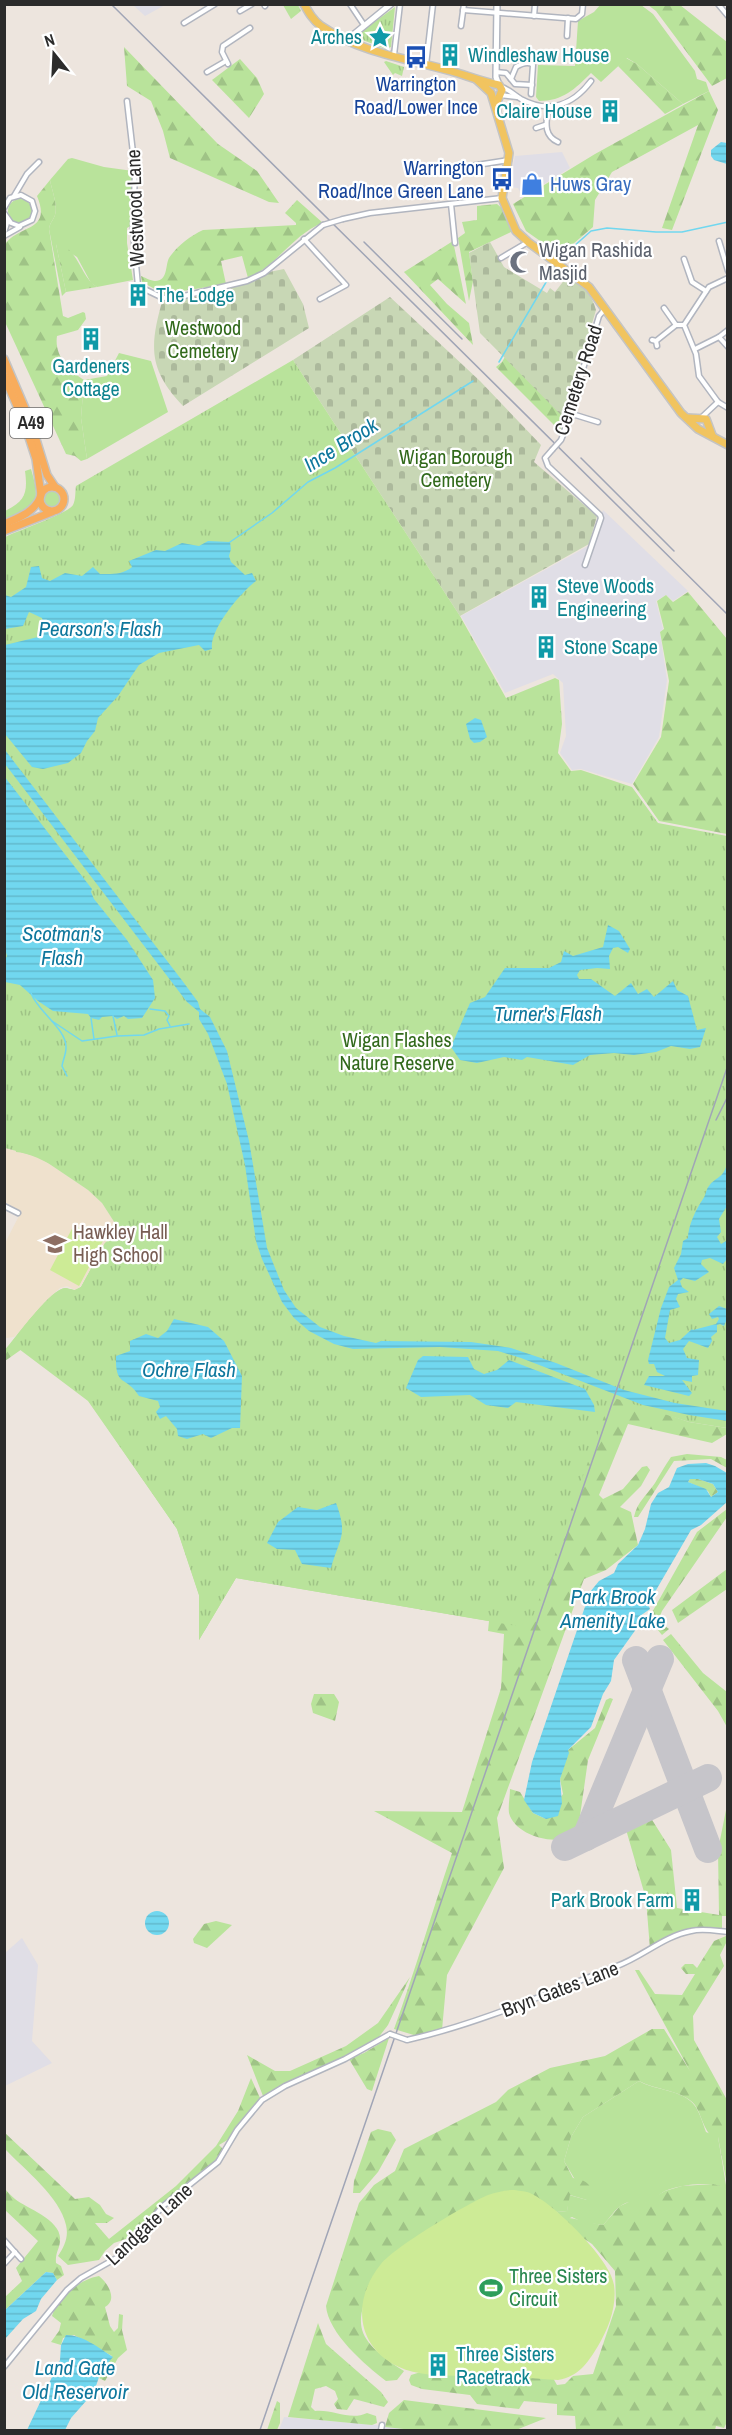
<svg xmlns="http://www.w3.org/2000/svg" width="732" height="2435" font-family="'Archivo Narrow',sans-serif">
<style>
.industrial{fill:#e0dee6}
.education{fill:#efe1cd}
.grass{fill:#b9e39b}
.forest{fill:url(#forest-firs)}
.cemetery{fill:url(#cemetery-stones)}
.park{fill:url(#park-tufts)}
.pitch{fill:#cdeb96}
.water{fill:url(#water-rules);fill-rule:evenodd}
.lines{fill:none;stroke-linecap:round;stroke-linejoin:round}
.stream{stroke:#71d7ef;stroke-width:1.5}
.runway{stroke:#c6c5ca;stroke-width:28}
.minor-casing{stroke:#b1b5bf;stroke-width:7}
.tertiary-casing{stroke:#b1b5bf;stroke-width:8}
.primary-casing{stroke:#c4c4c4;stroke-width:10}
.trunk-casing{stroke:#c4c4c4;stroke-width:10}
.minor{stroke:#fff;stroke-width:4}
.tertiary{stroke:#fff;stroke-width:5}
.primary{stroke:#f1c45f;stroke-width:7}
.trunk{stroke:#f8ac5c;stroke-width:7}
.rail{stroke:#a0a5b6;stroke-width:1.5}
.minor-bridge-casing{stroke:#b1b5bf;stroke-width:7;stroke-linecap:butt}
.minor-bridge{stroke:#fff;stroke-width:4}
.labels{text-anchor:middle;stroke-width:4.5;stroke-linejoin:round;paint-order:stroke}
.shield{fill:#fff;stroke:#6b6b6b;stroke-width:1.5}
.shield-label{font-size:18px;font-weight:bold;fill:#2b2b2b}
.culture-label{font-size:20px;fill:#0d838f;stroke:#fff;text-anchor:start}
.transit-label{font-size:20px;fill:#164399;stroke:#fff}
.shop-label{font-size:20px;fill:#366cbe;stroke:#fff;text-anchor:start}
.street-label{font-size:20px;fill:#2b2b2b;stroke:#fff}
.worship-label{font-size:20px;fill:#5b616d;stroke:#fff;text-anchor:start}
.park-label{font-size:20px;fill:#31691b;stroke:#fff}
.education-label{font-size:20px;fill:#785e54;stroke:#fff;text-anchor:start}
.leisure-label{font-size:20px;fill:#27864d;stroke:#fff;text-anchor:start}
.water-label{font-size:21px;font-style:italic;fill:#0e779d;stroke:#fff}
</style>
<defs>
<pattern id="forest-firs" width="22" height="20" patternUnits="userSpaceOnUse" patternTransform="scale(1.5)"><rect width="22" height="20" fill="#b9e39b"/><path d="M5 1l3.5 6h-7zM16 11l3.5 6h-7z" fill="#9fc386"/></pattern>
<pattern id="cemetery-stones" width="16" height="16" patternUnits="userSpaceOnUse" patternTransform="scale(1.5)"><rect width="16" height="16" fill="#c8d7b5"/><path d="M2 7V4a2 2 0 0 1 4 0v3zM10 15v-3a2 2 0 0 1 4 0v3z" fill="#acb99c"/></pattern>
<pattern id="park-tufts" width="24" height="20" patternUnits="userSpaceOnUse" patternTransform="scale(1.5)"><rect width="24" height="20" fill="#b9e39b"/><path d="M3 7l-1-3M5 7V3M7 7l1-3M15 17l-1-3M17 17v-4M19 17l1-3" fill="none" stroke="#9fc386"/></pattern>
<pattern id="water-rules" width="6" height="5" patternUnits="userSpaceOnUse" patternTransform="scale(1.5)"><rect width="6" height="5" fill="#71d7ef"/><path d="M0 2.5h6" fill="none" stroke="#62b9cd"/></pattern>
</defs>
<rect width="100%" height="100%" fill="#ede5de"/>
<g class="industrial">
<polygon points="133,5 165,5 145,16"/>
<polygon points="562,152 570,168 523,197 518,188 509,187 515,156"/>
<polygon points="603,510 688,591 673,601 666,595 656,601 663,629 660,632 667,680 659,737 632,784 581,769 572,770 560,753 566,736 563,683 553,674 505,693 461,616 590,545"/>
<polygon points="22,1938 38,1965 32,2041 52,2063 5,2086 5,1953"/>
<polygon points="284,2417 376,2425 414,2430 279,2430"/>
</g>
<polygon class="education" points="5,1148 39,1157 88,1190 102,1203 120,1231 105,1243 81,1286 75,1290 67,1286 60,1288 46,1301 30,1322 14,1337 7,1338 4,1337 4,1245 21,1212 5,1202"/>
<g class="grass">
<path d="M601 4 641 5 653 14 695 71 697 79 706 82 709 91 683 104 637 64 627 58 601 82 591 73C575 89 563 101 539 101L536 97 538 65 575 66 578 21 594 12Z"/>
<path d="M72 158 104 167 133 171 132 225 127 228V243L133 280 97 287 91 283 77 257 56 244 66 292 62 296 49 229C50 222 53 221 55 215 58 205 52 191 50 180L68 159Z"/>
<circle cx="20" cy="211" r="12"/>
<polygon points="119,353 151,361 168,412 87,459 81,418 84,380 107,376"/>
<path d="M31 469C42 506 35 505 5 521V511C25 501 28 493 25 471Z"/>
<circle cx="52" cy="499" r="9"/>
<path d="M639 2081C655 2091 683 2089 695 2106 700 2113 703 2124 706 2132L718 2137 727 2191C718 2179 678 2185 665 2191 659 2194 652 2202 645 2203 636 2205 631 2199 622 2205 615 2209 609 2219 603 2225L582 2222 572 2217 564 2221 557 2212 567 2211 569 2195 587 2200 564 2161 571 2137 583 2117Z"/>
</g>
<g class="forest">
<polygon points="283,5 298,5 301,11 291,19"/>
<polygon points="648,5 680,5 727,42 727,78 712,86 656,11"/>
<polygon points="124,47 218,144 257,171 279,203 269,202 170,158 163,131 151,101 127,86"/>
<polygon points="626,58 637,64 683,104 665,114 618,66"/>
<polygon points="240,59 257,78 264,94 249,118 212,80"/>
<polygon points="709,91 718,110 672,230 662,228 698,125 612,172 595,200 593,227 560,255 526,231 513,204 595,154"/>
<path d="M50 180C52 191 58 205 55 215 53 221 50 222 49 229L63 316 68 318 83 312 85 313 86 319 78 330 57 336C54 356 69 371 84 380L81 418 87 459 81 461 75 456 66 454 5 322V244C20 224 52 232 37 196Z"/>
<path d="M297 200 323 223C294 233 277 266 248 278L242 256 221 261 226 284 164 294 142 282 141 276C144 277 151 281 155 281 168 281 165 266 169 258 177 246 190 236 203 230L296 225V223L285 213Z"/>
<polygon points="497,204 504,210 513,231 469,252 473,281 469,301 458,238 465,233 462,222 477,220 477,206"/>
<polygon points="453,241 466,304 438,279 430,285 447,304 469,323 473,345 404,272"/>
<path d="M60 242C81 256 81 277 97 287L66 292 56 244Z"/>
<polygon points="518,335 569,401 560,431 496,367 502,362"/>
<polygon points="688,592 727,639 727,834 659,821 633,784 661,737 669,681 660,632 664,629 657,601 666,595 673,602"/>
<path d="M4 1034 480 1349 689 1422 727 1428V1434L712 1443 628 1424 599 1495 603 1499 623 1489 642 1467 647 1466 650 1470 641 1486 620 1507 631 1512 638 1545 606 1570 584 1579 497 1818 504 1868 447 1975 442 2030 417 2036 394 2029C415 1971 432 1912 452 1853L374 1811 462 1812 501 1688 504 1634 488 1631 489 1621 236 1578 199 1640V1595L177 1529 88 1400 22 1349 5 1361V1350C15 1338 51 1289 65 1288 67 1288 73 1290 75 1290L81 1287 105 1243 120 1231C115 1222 111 1211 104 1203 88 1185 39 1153 16 1152Z"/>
<path d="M687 1454 721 1457 727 1460V1468L711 1459 674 1461 638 1517H634C637 1502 647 1495 655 1483 660 1474 665 1466 671 1457Z"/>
<polygon points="690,1479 698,1479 713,1484 718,1492 711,1497 708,1491 688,1482"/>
<polygon points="727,1509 727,1517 662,1611 658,1621 669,1629 662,1635 652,1623 650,1616 697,1532"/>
<polygon points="727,1569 727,1589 678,1623 672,1610"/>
<polygon points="671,1634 703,1673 727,1692 727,1727 718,1711 663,1640"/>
<polygon points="314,1694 334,1694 339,1702 335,1721 313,1713 311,1704"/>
<path d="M610 1698 613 1699 588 1760 578 1830C574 1833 570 1837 566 1838 547 1844 514 1833 509 1813 508 1806 510 1796 510 1789L520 1792 533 1813 546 1819 563 1794 560 1779 568 1750 595 1728 606 1700Z"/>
<path d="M727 1805 728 1916H722V1929C695 1926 674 1937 650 1949L646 1899 625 1826 649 1815 671 1850 677 1908 719 1915 718 1850Z"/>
<polygon points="216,1921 232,1925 207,1948 194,1943 193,1939 204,1924"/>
<path d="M726 1936 727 1941 720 1955 724 1966 693 2016 694 2040 727 2100V2185L718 2137 713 2138C703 2129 702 2116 695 2105 683 2090 655 2090 639 2081L583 2117 571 2137 564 2161 573 2178C584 2180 590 2182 593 2194L587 2200 570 2195 567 2211 557 2212 545 2207 379 2268C353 2323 350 2336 404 2371L397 2380 386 2381C365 2365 328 2333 326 2306L359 2203 374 2185 395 2171 404 2149 496 2102 508 2090 550 2068 605 2056 652 2029H664L690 2071 635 1970H639L655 1994 682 1995 695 1974H686L681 1968 685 1964H693L697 1968 714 1941Z"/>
<polygon points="410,1977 388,2025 378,2038 347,2056 282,2085 263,2096 247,2055 275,2071 290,2071 346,2046 378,2023"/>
<polygon points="389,2038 372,2091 367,2089 349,2059 364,2053"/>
<path d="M251 2078 260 2098 259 2102 229 2139 219 2145 224 2150 218 2161 157 2210 132 2237 114 2243 105 2251 99 2260 68 2265 58 2256C64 2247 69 2237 66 2225 60 2197 25 2170 5 2149L4 2132 75 2199 89 2197 100 2205 106 2214 114 2218 107 2223H95L109 2239 176 2186 216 2146 238 2111Z"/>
<polygon points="378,2129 391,2132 396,2140 378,2172 360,2193 353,2193 354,2181 371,2132"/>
<path d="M713 2184 724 2187 727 2191 728 2420 724 2428 716 2426 715 2430H576L575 2416 557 2415V2404L524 2401 519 2409 477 2404 470 2395 422 2389 411 2385 409 2380 411 2375 424 2371 476 2378 490 2373 553 2378 557 2385 565 2384 573 2376 593 2374 616 2306 615 2271 592 2244 569 2229 564 2221 566 2218C572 2217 595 2224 603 2225L620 2206 631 2201 644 2203 665 2191 682 2186Z"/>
<path d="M5 2189C8 2192 11 2196 15 2199 26 2208 62 2220 60 2240 60 2249 55 2252 56 2263L61 2266 64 2275 57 2280 53 2273 46 2272 5 2310V2297L22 2281 16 2268 38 2241 5 2210Z"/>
<path d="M99 2276C108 2283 118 2300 105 2307L110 2326 114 2332 118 2328 119 2314 123 2315 122 2330 127 2350 118 2358 105 2381 99 2378 101 2371 112 2356 74 2335 63 2338 61 2345 51 2342 59 2331 61 2323 52 2316C57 2298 80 2279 99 2276Z"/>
<path d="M318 2323 326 2344 381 2392 388 2402 384 2407 354 2399 347 2410 337 2409 334 2404 338 2399 335 2391 326 2386 315 2389 311 2407 315 2411C333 2409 350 2421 367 2413L376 2416 377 2423 372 2425 288 2417Z"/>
<polygon points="404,2400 546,2418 516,2430 413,2430 385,2427 389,2413"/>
<polygon points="277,2401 280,2403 280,2423 277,2430 267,2430"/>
</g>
<g class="cemetery">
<path d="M490 242 504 267 547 293 550 288 555 292 569 274C581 284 592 294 596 310L564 418 480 333 469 253Z"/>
<path d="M284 269 303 304 309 328 183 406C147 368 150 345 163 298L220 289 264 273Z"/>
<polygon points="390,297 480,381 541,445 534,462 597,516 589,544 460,616 293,360"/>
</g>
<g class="park">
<polygon points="395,7 391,47 386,49 360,39 358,34"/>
<polygon points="386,61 404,67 402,76 395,73 393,75 384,62"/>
<path d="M293 360 460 616 506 698 555 678 559 680 562 724 558 753 571 771 581 770 632 787 658 823 727 836V1428L689 1422 611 1397 529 1628 236 1578 199 1640V1595L177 1529 88 1401 11 1343C21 1331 51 1289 65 1288 67 1288 73 1290 75 1290L81 1287 105 1243 120 1231 102 1203 88 1190 39 1157 5 1148V537C17 531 69 513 73 505 76 499 75 492 76 486Z"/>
</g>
<g class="pitch">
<polygon points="74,1225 103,1241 79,1286 50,1270"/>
<path d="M514 2190C520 2191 527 2191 532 2194 555 2205 611 2260 614 2285 617 2306 609 2328 598 2346 587 2364 579 2376 558 2380 537 2379 515 2376 494 2376 466 2375 424 2379 399 2367 355 2347 352 2299 381 2264 396 2246 465 2205 488 2195 497 2192 505 2190 514 2190Z"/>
</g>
<g class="water">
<polygon points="721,142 727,143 727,164 714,160 711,156 711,150"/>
<path d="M208 541 230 542 231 549 229 556 231 562 245 575 252 573 256 581C241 592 209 630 212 649L205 651 199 645 159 653 139 665 118 696 98 718 95 731 87 741 81 753 68 763 43 769 32 767 5 734V645L38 637 45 629 42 618 29 612 23 626 5 629V595L11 597 26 587 31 567 39 566 42 578 50 581 65 573 82 576 93 567 100 574C112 574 122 575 132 567L129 561 156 550 165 551 182 543 199 546Z"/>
<polygon points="475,718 481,720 487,737 480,742 474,743 470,739 466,724"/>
<polygon points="5,750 181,979 198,1002 200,1009 210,1017 227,1051 249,1141 267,1248 284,1290 296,1308 320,1327 344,1336 376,1343 381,1341 471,1342 511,1348 556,1363 624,1390 675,1403 727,1411 727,1421 689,1415 643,1405 521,1358 498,1351 440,1347 353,1349 334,1344 309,1331 294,1318 282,1302 262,1259 256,1241 245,1165 227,1084 208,1034 199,1019 199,1012 187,1002 5,764"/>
<polygon points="4,776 92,889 91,892 94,899 127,940 153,980 155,998 142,1018 128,1019 124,1016 117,1019 113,1016 102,1017 99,1020 91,1018 88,1014 53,1011 38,1001 20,985 5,982 5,960 7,956 4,945"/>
<polygon points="608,925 619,931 630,949 628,953 618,947 613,948 609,956 610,969 597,968 580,970 577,975 579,979 591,979 615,996 631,983 638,994 647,989 654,997 673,981 677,990 688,996 697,1030 706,1028 700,1047 690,1049 671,1046 656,1052 634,1055 614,1053 590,1055 573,1065 527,1057 522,1060 504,1057 477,1063 460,1060 451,1047 470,1003 485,997 505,968 549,968 561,962 564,951 573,956 603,947"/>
<path d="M727 1164V1206L719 1219 721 1232 717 1237 721 1244 726 1241 727 1233V1259L723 1264 710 1258 702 1260 701 1264 709 1272 695 1281 683 1278 680 1281 682 1287 689 1292 678 1294 676 1299 680 1307 670 1310 665 1338 669 1343 680 1340 692 1329 693 1330 716 1324 719 1319 718 1317 712 1319 709 1314 719 1306 727 1309V1319L724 1326 720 1324 717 1325V1332L711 1337 712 1341 708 1348 689 1341 683 1349 687 1358 699 1360 698 1375 692 1376V1382L682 1380 692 1393 689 1396 644 1385 649 1376H665L657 1372 654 1364H649L648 1360 661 1308 669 1287 678 1280 674 1268 681 1254 683 1241 688 1238C688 1226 696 1209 703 1199 706 1195 706 1189 709 1186 715 1177 723 1179 727 1164Z"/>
<path d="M174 1319 208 1327 224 1341 242 1376 240 1428H232L211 1438 203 1434 187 1439 178 1436 177 1429 166 1416 160 1419 156 1412 160 1407 158 1401 139 1396C126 1375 115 1388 116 1356L130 1351V1341L146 1334 158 1338 167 1331Z"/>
<polygon points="423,1356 468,1357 474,1369 484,1374 497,1370 509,1360 585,1389 594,1405 595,1412 516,1402 508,1408 486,1405 470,1395 421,1397 406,1388 418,1360"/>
<path d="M706 1463 715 1466 727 1473V1502L701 1525 691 1530 648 1604 650 1609 640 1616 639 1625 614 1660 611 1681 603 1694 591 1727 568 1750 569 1753 560 1779 562 1803 558 1816 546 1819 533 1813 524 1800 532 1762 590 1592 599 1581 614 1573 618 1564 638 1545 645 1529 651 1504 658 1493 669 1487 677 1468 688 1464ZM690 1479H698L713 1484 718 1492 711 1497 706 1489 688 1482Z"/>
<path d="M336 1503C348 1535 340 1537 331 1568L302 1564 295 1550 277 1549 267 1543 278 1522 298 1507 317 1510Z"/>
<circle cx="157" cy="1923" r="12"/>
<polygon points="46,2272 53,2273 57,2280 41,2299 36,2311 23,2319 5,2339 5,2310"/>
<path d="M66 2335C83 2335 99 2348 113 2357L101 2371 94 2392 71 2418 65 2430H27L60 2360 61 2345Z"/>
</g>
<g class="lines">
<g class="stream">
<polyline points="563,256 591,231 607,228 656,232 682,232 728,222"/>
<polyline points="499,362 555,267"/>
<polyline points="230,542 272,513 308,482 335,468 473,381"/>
<path d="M31 993C37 1011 67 1029 66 1048 66 1054 63 1060 62 1066L67 1076"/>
<polyline points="150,1009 165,1011 169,1016 167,1020 170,1026"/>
<polyline points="113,1016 117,1035"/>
<polyline points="91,1018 94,1039"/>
<polyline points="52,1021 82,1041 117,1036 144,1035 159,1029 189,1024"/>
</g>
<g class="runway">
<polyline points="636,1660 708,1849"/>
<polyline points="586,1837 660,1659"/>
<polyline points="565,1847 708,1778"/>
</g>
<g class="minor-casing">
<g id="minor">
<polyline points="264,4 265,6"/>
<polyline points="350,4 364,25"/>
<polyline points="718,4 728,16"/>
<polyline points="463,10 576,19 582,14 583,4"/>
<polyline points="240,11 252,4"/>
<polyline points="534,16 535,4"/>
<polyline points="184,23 215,4"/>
<polyline points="461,26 464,4"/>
<polyline points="567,36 568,18"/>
<polyline points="394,55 400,4"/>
<polyline points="228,64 222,52 223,46 250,28"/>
<polyline points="426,65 433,4"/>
<polyline points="207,72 226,61"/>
<polyline points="496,72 506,73 515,84 532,85"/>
<path d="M511 79 516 67C521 64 528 61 533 65L531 94"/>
<path d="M501 87C509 89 514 95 521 99 549 114 573 105 591 81"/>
<polyline points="500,95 517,97"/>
<polyline points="127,101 135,170 133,231 138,286 163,298 184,296 247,281 264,273 323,225"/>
<path d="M548 107C547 120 542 135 558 142"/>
<polyline points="536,128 545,125"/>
<polyline points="451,169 509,160"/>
<polyline points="14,196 27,174 39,162"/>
<polyline points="451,204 455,243"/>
<polyline points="4,208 10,198 21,195 32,201 35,211 32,220 19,226 11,223 4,213"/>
<polyline points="343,219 370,213 502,198"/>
<polyline points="4,233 8,220"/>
<polyline points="4,236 20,227"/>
<polyline points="304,239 346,285 320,299"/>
<polyline points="719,241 728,271"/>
<polyline points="501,258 528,242"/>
<polyline points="684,259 692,282 706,291"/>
<polyline points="728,278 709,287 684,325 696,354 699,376 718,402 728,408"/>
<polyline points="664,308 676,325 684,325"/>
<polyline points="719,337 728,347"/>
<polyline points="652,340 656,341 657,346"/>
<polyline points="656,341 676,325"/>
<polyline points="695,349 719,337 728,330"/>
<polyline points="569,413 598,422"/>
<polyline points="702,417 718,402"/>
<polyline points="563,435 599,316 605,309"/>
<polyline points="552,450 545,458 548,466 600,515 601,518 585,565"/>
<polyline points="4,1206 18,1213"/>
<path d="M407 2040C479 2024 548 1993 617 1966 642 1957 664 1936 691 1931 703 1928 716 1931 728 1932"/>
<polyline points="4,2240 21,2259"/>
<polyline points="4,2264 15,2252"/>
<polyline points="4,2367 67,2290 81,2278 120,2256 163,2206 218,2162 237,2130 262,2100 285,2086 345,2059 390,2034"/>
<polyline points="381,2430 382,2425"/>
</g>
</g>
<g class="tertiary-casing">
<g id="tertiary">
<polyline points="497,4 496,77 499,85"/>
<polyline points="348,39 391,4"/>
</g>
</g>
<g class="primary-casing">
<g id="primary">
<path d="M304 4C309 13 313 20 321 26 359 52 408 59 451 71 468 76 483 82 499 85L502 90 497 102V110"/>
<polyline points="477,80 491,93 509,153 502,198 516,231 528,242 589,287 681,413 698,429 728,445"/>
<polyline points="688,418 706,419 712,435"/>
</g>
</g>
<g class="trunk-casing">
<g id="trunk">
<polyline points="4,359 30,420 47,475 55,487"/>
<polyline points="4,376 24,422 36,459 41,495"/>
<circle cx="52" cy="499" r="12"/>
<path d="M4 524C18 518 33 513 40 498"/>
<polyline points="4,531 52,512"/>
</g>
</g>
<use href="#minor" class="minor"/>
<use href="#tertiary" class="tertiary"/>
<use href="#primary" class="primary"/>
<use href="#trunk" class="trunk"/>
<g class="rail">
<polyline points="111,4 728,615"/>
<polyline points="364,242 462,339"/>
<polyline points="581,458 674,551"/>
<polyline points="716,1120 728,1096"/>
<polyline points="260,2430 728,1065"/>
</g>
<g class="minor-bridge-casing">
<g id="minor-bridge">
<polyline points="323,225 343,219"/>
<polyline points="552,450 561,440 563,435"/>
<polyline points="390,2034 407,2040"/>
</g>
</g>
<use href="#minor-bridge" class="minor-bridge"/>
</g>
<defs>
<g id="sight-bare" transform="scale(1.8)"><path d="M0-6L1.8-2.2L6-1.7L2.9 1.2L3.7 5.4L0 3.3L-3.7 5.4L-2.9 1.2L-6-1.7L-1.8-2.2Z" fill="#0f9aa8" stroke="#fff" stroke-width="2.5" paint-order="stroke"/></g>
<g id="building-bare" transform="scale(1.8)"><path d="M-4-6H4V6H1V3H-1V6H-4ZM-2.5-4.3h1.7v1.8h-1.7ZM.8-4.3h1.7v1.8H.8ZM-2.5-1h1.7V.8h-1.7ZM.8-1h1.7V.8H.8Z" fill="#0f9aa8" stroke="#fff" stroke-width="2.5" paint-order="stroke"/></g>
<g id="bus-bare" transform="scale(1.8)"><path d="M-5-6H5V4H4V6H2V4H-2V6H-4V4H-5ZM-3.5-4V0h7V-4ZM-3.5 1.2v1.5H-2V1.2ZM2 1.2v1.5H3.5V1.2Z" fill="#1a4fb4" stroke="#fff" stroke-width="2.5" paint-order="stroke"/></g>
<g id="shop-bare" transform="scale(1.8)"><path d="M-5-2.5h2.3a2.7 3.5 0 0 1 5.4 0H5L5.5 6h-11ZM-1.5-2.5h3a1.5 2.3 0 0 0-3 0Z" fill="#3f7fe0" stroke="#fff" stroke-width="2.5" paint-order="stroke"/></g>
<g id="mosque-bare" transform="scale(1.8)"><path d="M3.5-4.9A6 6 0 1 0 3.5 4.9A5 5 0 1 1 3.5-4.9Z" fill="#6b7280" stroke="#fff" stroke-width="2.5" paint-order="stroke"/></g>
<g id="school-bare" transform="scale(1.8)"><path d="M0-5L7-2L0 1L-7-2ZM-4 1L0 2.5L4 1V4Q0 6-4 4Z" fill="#8d6e63" stroke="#fff" stroke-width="2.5" paint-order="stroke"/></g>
<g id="stadium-bare" transform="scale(1.8)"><path d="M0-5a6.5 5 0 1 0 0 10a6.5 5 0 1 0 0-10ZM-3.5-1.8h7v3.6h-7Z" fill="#2e9e5b" stroke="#fff" stroke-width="2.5" paint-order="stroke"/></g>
</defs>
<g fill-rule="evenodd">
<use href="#sight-bare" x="380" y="37"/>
<use href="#building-bare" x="450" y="55"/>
<use href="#bus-bare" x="416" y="57"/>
<use href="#building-bare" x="610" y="111"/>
<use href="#bus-bare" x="502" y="179"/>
<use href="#shop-bare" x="532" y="184"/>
<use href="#mosque-bare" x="521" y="262"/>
<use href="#building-bare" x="138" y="295"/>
<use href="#building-bare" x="91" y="339"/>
<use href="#building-bare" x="539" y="597"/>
<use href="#building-bare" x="546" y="647"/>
<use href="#school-bare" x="55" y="1244"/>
<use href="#building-bare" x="692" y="1900"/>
<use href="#stadium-bare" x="491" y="2288"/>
<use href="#building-bare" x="438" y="2365"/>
</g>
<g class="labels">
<rect class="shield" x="10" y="408" width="42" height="30" rx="4.5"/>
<g class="shield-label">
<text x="31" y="429">A49</text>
</g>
<g class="culture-label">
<text x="362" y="44" text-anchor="end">Arches</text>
<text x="468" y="62">Windleshaw House</text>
<text x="592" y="118" text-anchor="end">Claire House</text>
<text x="156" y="302">The Lodge</text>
<text x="91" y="373" text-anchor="middle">Gardeners<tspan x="91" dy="23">Cottage</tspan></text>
<text x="557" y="593">Steve Woods<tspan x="557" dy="23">Engineering</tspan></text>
<text x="564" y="654">Stone Scape</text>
<text x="674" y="1907" text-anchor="end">Park Brook Farm</text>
<text x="456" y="2361">Three Sisters<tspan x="456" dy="23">Racetrack</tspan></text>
</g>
<g class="transit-label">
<text x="416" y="91">Warrington<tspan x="416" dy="23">Road/Lower Ince</tspan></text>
<text x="484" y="175" text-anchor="end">Warrington<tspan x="484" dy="23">Road/Ince Green Lane</tspan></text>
</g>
<g class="shop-label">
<text x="550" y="191">Huws Gray</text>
</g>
<g class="street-label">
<text transform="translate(135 208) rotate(-92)" y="7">Westwood Lane</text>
<text transform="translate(578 380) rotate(-72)" y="7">Cemetery Road</text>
<text transform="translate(560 1989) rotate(-21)" y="7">Bryn Gates Lane</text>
<text transform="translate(149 2224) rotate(-43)" y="7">Landgate Lane</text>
</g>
<g class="worship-label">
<text x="539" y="257">Wigan Rashida<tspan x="539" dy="23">Masjid</tspan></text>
</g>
<g class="park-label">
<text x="203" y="335">Westwood<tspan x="203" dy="23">Cemetery</tspan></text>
<text x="456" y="464">Wigan Borough<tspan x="456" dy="23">Cemetery</tspan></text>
<text x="397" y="1047">Wigan Flashes<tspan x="397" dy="23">Nature Reserve</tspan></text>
</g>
<g class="education-label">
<text x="73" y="1239">Hawkley Hall<tspan x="73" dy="23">High School</tspan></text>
</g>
<g class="leisure-label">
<text x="509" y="2283">Three Sisters<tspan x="509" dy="23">Circuit</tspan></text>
</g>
<g class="water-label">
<text transform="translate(341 445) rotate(-32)" y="7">Ince Brook</text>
<text x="100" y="636">Pearson's Flash</text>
<text x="62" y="941">Scotman's<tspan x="62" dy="24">Flash</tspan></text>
<text x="548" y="1021">Turner's Flash</text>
<text x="189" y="1377">Ochre Flash</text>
<text x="613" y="1604">Park Brook<tspan x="613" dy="24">Amenity Lake</tspan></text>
<text x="75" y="2375">Land Gate<tspan x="75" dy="24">Old Reservoir</tspan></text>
</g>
</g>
<rect width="732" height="2435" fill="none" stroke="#2b2b2b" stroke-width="12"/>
<g transform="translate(54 54) rotate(342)" stroke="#ffffff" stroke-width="4.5" paint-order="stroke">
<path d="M0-4.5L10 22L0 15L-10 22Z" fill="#2b2b2b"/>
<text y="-9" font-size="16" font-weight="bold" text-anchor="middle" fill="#2b2b2b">N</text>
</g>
</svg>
